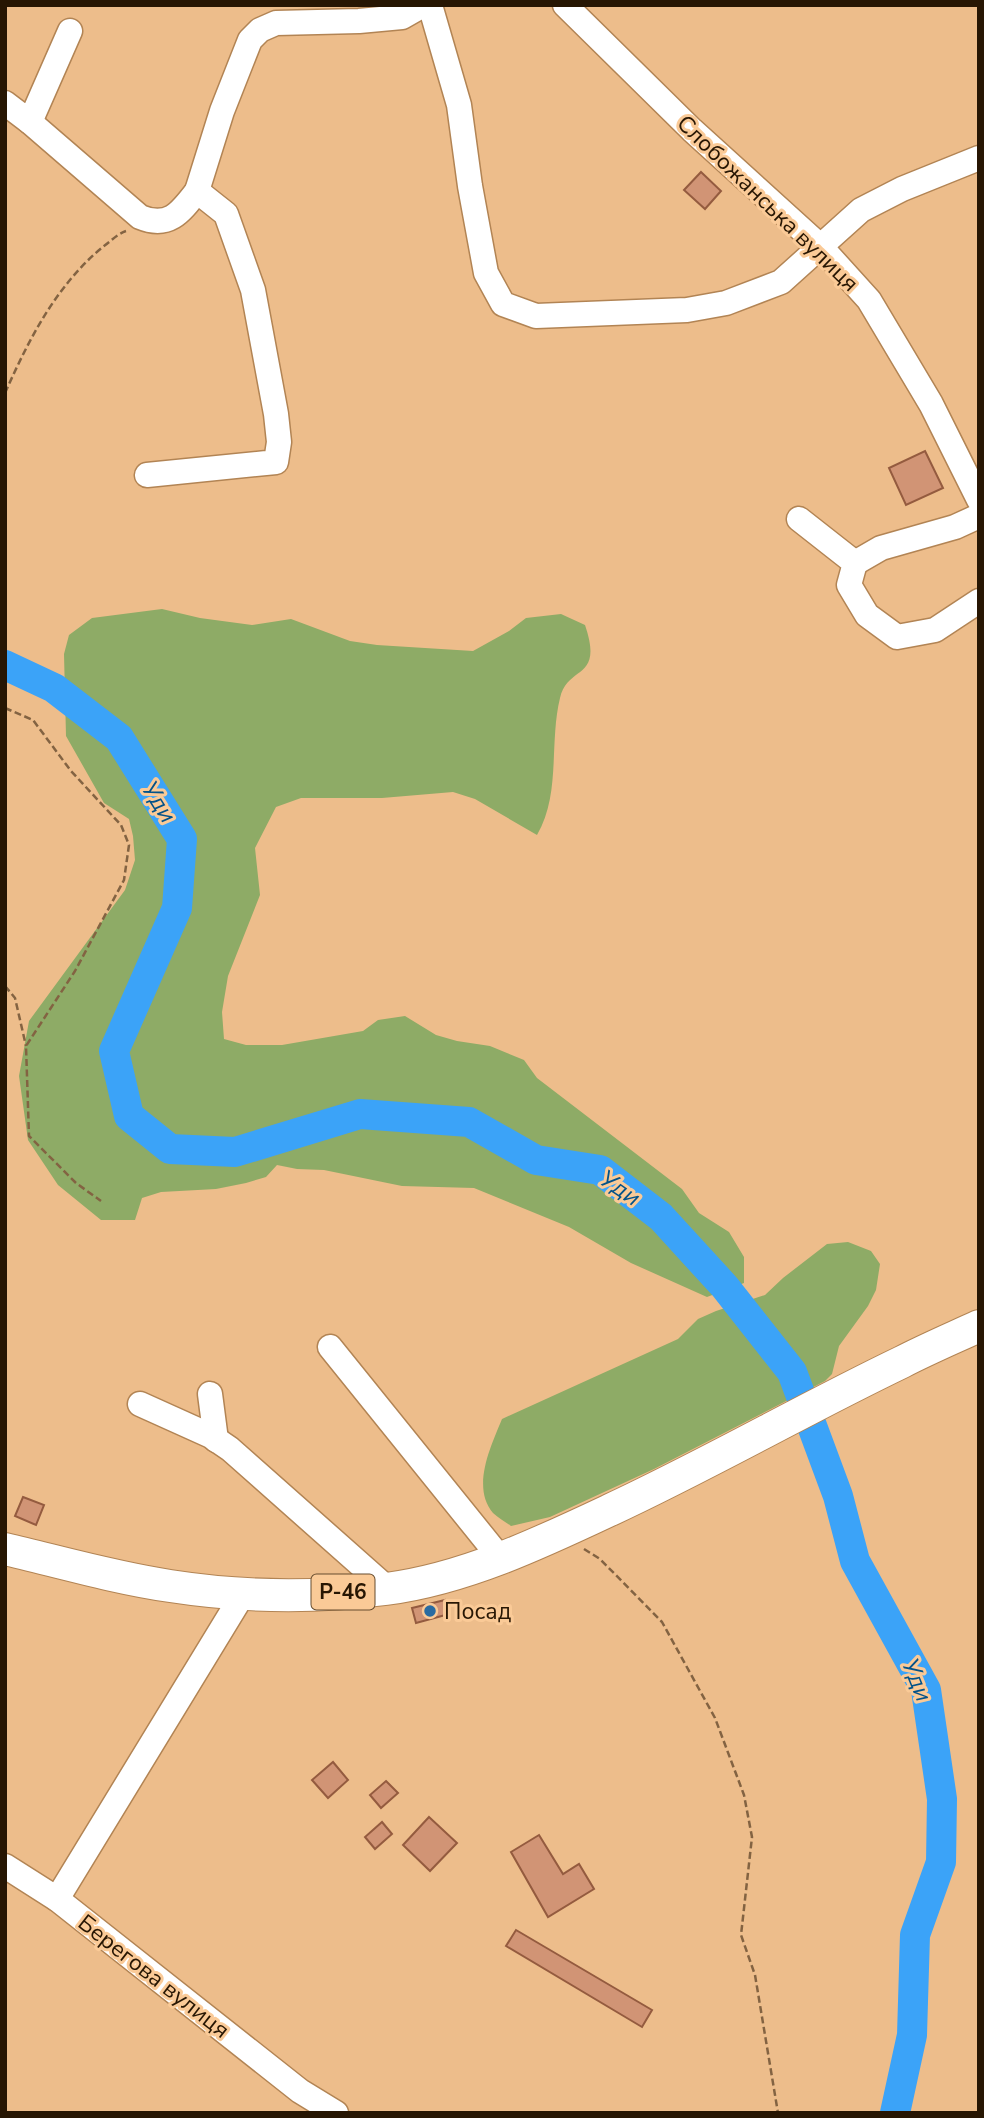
<svg xmlns="http://www.w3.org/2000/svg" width="984" height="2118" font-family="'Nunito Sans',sans-serif">
<style>
.green{fill:#8eab66}
.lines{fill:none;stroke-linecap:round;stroke-linejoin:round}
.river{stroke:#3ba3f8;stroke-width:30}
.building{fill:#d19475;stroke:#945b3f;stroke-width:2}
.minor-casing{stroke:#b28454;stroke-width:27}
.major-casing{stroke:#b28454;stroke-width:34}
.path{stroke:#836342;stroke-width:2.5;stroke-dasharray:7 3.5;stroke-linecap:butt}
.minor{stroke:#fff;stroke-width:24}
.major{stroke:#fff;stroke-width:32}
.poi-dot{fill:#2a6ba1;stroke:#faca97;stroke-width:2.5}
.labels{text-anchor:middle;stroke-width:6;stroke-linejoin:round;paint-order:stroke}
.shield{fill:#faca97;stroke:#664c2f;stroke-width:2}
.shield-label{font-size:21px;font-weight:bold;fill:#271603}
.street-label{font-size:23px;fill:#271603;stroke:#faca97}
.poi-label{font-size:23px;fill:#271603;stroke:#faca97;text-anchor:start}
.water-label{font-size:24px;font-style:italic;fill:#035289;stroke:#faca97}
</style>
<rect width="100%" height="100%" fill="#edbd8b"/>
<g class="green">
<path d="M162 609 200 618 252 625 291 619 350 641 377 645 473 651 509 631 526 618 561 614 585 625C604 681 568 664 560 698 549 743 561 794 537 835L475 799 453 792 382 798H301L276 807 255 848 260 895 228 976 222 1012 224 1039 246 1045H282L363 1031 378 1020 405 1016 436 1035 457 1041 490 1046 524 1060 537 1078 682 1189 699 1213 729 1232 744 1257V1283L707 1297 631 1263 569 1227 474 1188 402 1186 324 1170 297 1169 277 1165 266 1177 246 1183 216 1189 161 1192 142 1198 135 1220H101L58 1185 28 1140 19 1076 29 1021 125 890 135 860 133 836 129 819 104 803 66 736 64 654 69 635 92 618Z"/>
<path d="M848 1242 871 1251 880 1264 876 1290 868 1306 839 1346 832 1374 825 1381 654 1469 550 1517 511 1526C506 1522 498 1518 493 1513 471 1487 491 1446 502 1419L678 1339 698 1319 716 1311 765 1295 783 1278 827 1244Z"/>
</g>
<g class="lines">
<polyline class="river" points="5,665 54,688 119,738 182,839 177,908 114,1051 129,1116 170,1149 235,1152 360,1114 469,1122 536,1160 600,1170 661,1217 725,1287 792,1372 838,1496 855,1561 926,1690 942,1799 941,1862 915,1935 912,2035 895,2113"/>
</g>
<g class="building">
<polygon points="701,172 721,191 705,209 684,190"/>
<polygon points="925,451 943,488 906,505 889,468"/>
<polygon points="23,1497 44,1505 36,1525 15,1516"/>
<polygon points="445,1600 449,1614 416,1623 412,1608"/>
<polygon points="333,1762 348,1780 328,1798 312,1780"/>
<polygon points="386,1781 398,1793 381,1808 370,1795"/>
<polygon points="429,1817 457,1843 430,1871 403,1845"/>
<polygon points="382,1822 392,1834 375,1849 365,1837"/>
<polygon points="539,1835 563,1874 579,1864 594,1889 548,1917 511,1852"/>
<polygon points="516,1930 652,2010 642,2027 506,1946"/>
</g>
<g class="lines">
<g class="minor-casing">
<g id="minor">
<polyline points="430,5 459,105 470,186 486,273 503,304 536,316 687,310 726,303 781,282 861,210 902,189 979,158"/>
<polyline points="565,5 692,130 821,247 869,300 931,404 979,500"/>
<polyline points="5,103 30,122 70,31"/>
<path d="M30 122 140 217C169 229 181 212 197 191"/>
<polyline points="147,475 276,462 279,442 276,414 253,290 226,214 197,191 222,111 250,40 260,30 276,23 359,21 402,17 423,5"/>
<polyline points="799,519 855,563 849,585 867,615 897,637 935,630 979,601"/>
<polyline points="855,563 881,548 955,527 979,516"/>
<polyline points="330,1347 501,1559"/>
<polyline points="210,1394 216,1440"/>
<polyline points="140,1404 211,1436 230,1449 388,1589"/>
<polyline points="5,1866 57,1899 300,2091 336,2113"/>
<polyline points="57,1899 243,1594"/>
</g>
</g>
<g class="major-casing">
<path id="major" d="M5 1549C60 1562 115 1578 170 1586 241 1597 315 1598 386 1589 464 1579 540 1543 610 1510 709 1464 804 1409 902 1362 927 1349 953 1338 979 1326"/>
</g>
<g class="path">
<path d="M5 393C29 339 57 284 104 246 111 241 117 234 126 231"/>
<polyline points="5,708 33,720 71,771 121,825 129,845 124,880 75,971 26,1046 29,1136 76,1183 101,1201"/>
<polyline points="5,986 15,998 26,1046"/>
<polyline points="584,1549 600,1559 662,1622 715,1718 744,1795 752,1837 741,1935 755,1975 778,2113"/>
</g>
<use href="#minor" class="minor"/>
<use href="#major" class="major"/>
</g>
<circle class="poi-dot" cx="430" cy="1611" r="7"/>
<g class="labels">
<rect class="shield" x="311.5" y="1574.5" width="63" height="35" rx="5"/>
<g class="shield-label">
<text x="343" y="1599">Р-46</text>
</g>
<g class="street-label">
<text transform="translate(768 203) rotate(44)" y="8">Слобожанська вулиця</text>
<text transform="translate(154 1976) rotate(38)" y="8">Берегова вулиця</text>
</g>
<g class="poi-label">
<text x="444" y="1619">Посад</text>
</g>
<g class="water-label">
<text transform="translate(159 802) rotate(58)" y="8">Уди</text>
<text transform="translate(620 1188) rotate(34)" y="8">Уди</text>
<text transform="translate(917 1680) rotate(68)" y="8">Уди</text>
</g>
</g>
<rect width="984" height="2118" fill="none" stroke="#271603" stroke-width="14"/>
</svg>
